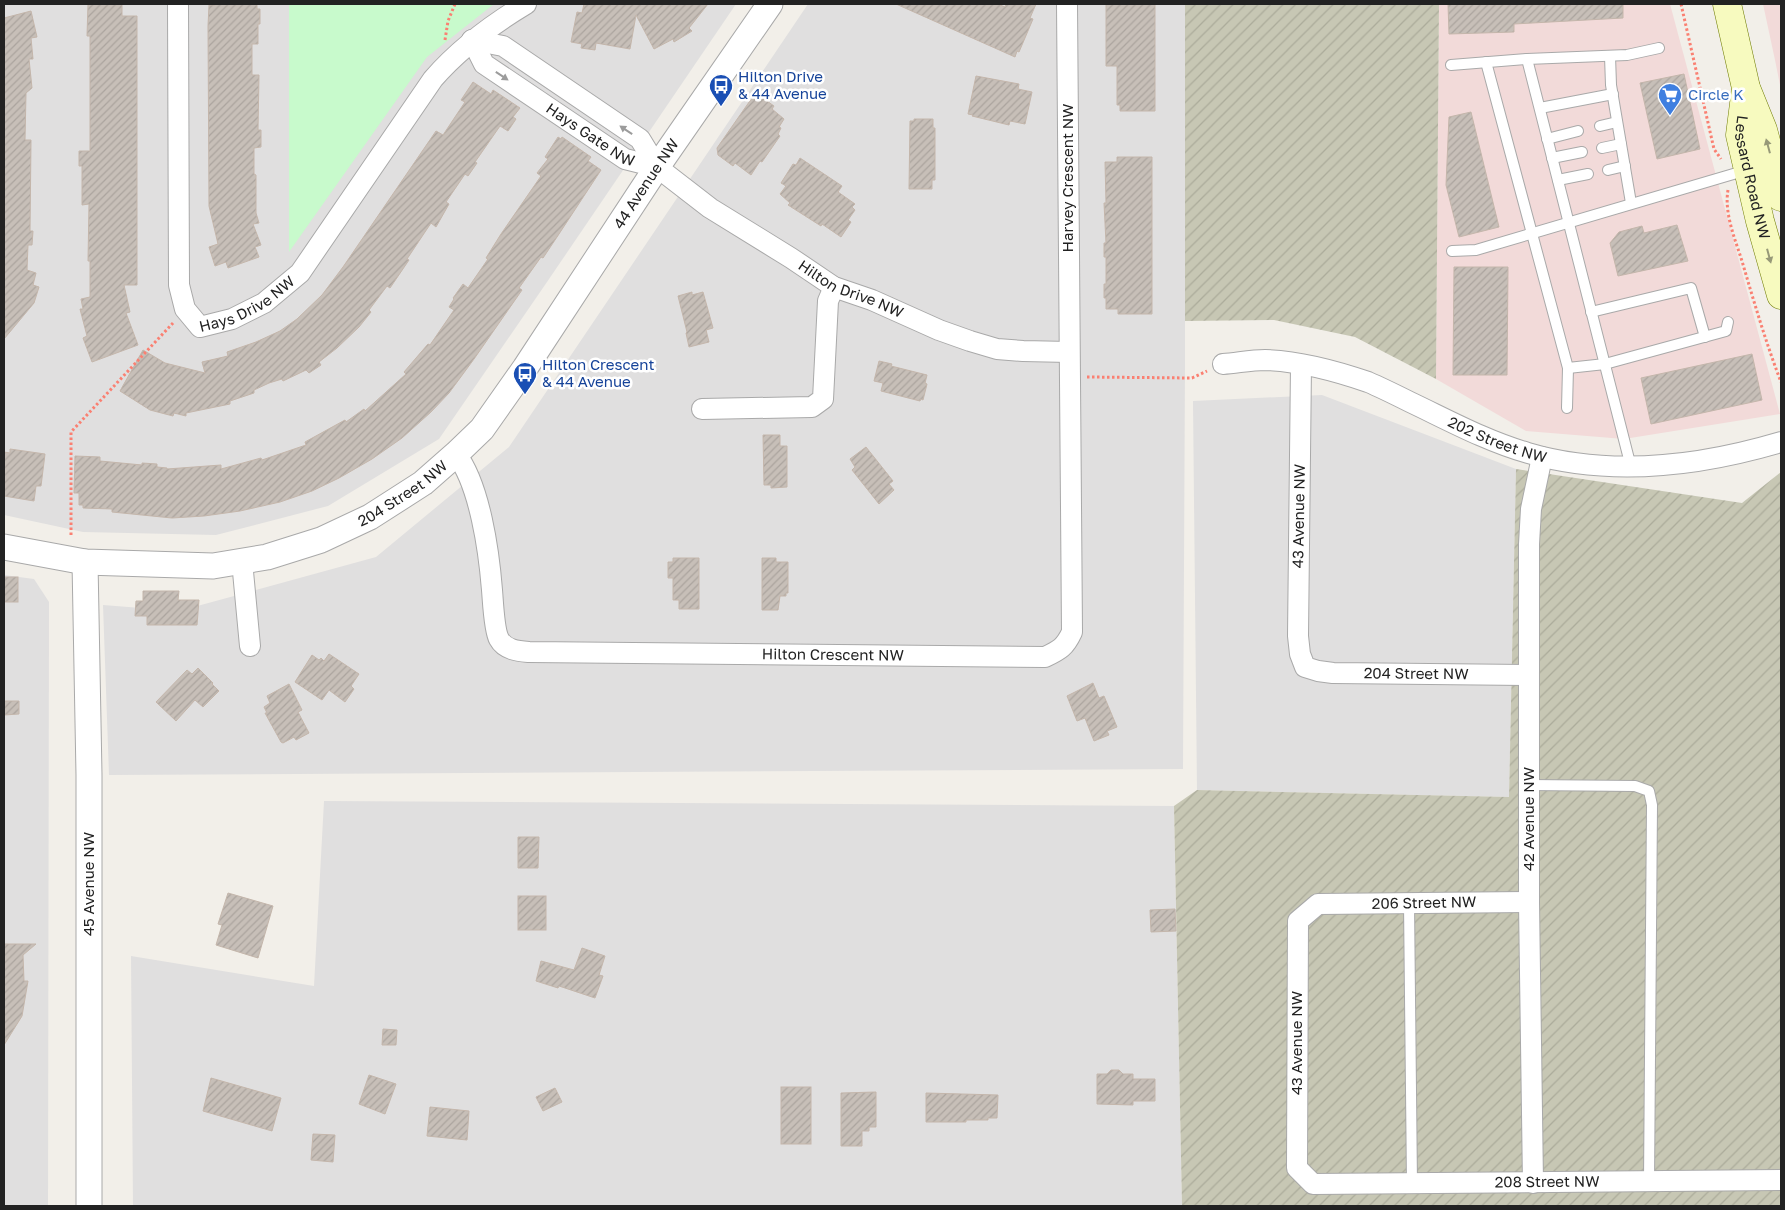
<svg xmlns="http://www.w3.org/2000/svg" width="1785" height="1210" font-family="'Golos Text',sans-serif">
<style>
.residential{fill:#e0dfdf}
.commercial{fill:#f2dad9}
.construction{fill:url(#construction-furrows)}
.park{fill:#c8facc}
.building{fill:url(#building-hatch);stroke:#c4b6ab}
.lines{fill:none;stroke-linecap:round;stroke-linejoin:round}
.service-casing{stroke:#a9a9a9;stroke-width:12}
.minor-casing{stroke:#a9a9a9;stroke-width:22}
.tertiary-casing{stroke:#a9a9a9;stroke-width:27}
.secondary-casing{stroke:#707d05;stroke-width:29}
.path{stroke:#fa8072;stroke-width:3;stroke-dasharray:2.5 2.5;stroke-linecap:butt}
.service{stroke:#fff;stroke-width:10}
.minor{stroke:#fff;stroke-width:20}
.tertiary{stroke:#fff;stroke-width:25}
.secondary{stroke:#f7fabf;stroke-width:28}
.oneway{fill:#9c9c9c}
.oneway2{fill:#979978}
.labels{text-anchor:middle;stroke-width:5;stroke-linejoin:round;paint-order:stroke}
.transit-label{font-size:15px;fill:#164399;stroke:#fff;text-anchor:start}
.shop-label{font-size:15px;fill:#366cbe;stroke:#fff;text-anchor:start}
.street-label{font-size:15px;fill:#222;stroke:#fff}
</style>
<defs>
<pattern id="construction-furrows" width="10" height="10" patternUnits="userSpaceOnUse" patternTransform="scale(1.25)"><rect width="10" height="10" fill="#c7c7b4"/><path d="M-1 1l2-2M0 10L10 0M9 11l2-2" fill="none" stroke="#abab9a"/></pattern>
<pattern id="building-hatch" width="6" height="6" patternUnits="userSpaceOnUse" patternTransform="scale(1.25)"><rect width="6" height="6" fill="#c7bfb8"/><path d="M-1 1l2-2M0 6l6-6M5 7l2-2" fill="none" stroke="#aba49e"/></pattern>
</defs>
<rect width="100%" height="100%" fill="#f2efe9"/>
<g class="residential">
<polygon points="4,4 736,4 547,282 439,439 328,506 216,535 83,532 4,515"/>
<polygon points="808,4 1185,4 1185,364 1183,769 109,775 103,605 179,611 376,557 509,447"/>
<polygon points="1322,395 1516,469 1509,797 1197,790 1193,401"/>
<polygon points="4,575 34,579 49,602 48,1206 4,1206"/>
<polygon points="324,801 1174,806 1182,1206 133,1206 131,956 314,986"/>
</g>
<g class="commercial">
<polygon points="1439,4 1670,4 1780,414 1624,439 1526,431 1436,379"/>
<polygon points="1763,4 1781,4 1781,90 1775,60"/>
</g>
<g class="construction">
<polygon points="1185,4 1439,4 1436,379 1355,337 1274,320 1185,321"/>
<polygon points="1516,469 1742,503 1781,472 1781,1206 1182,1206 1174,806 1197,790 1509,797"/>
</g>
<polygon class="park" points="289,4 494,4 427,57 289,252"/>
<g class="building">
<polygon points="88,4 122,4 122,16 137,16 137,285 124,285 130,312 126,313 138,345 92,362 83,338 87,336 80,309 83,309 81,299 90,297 90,261 88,261 89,204 82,205 82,166 79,166 79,151 90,151 90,36 87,36"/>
<polygon points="215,4 257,4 257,9 260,9 260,24 258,24 258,44 252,44 252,75 259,75 258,130 261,130 261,147 254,148 254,174 256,175 256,213 259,223 253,224 261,245 255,247 259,257 228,268 226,262 215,266 209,247 218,244 209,206 208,26 209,5 215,5"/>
<polygon points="584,4 708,4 689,28 692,31 674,42 673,39 654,49 636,15 630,49 596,43 595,50 581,48 582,44 571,42 577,12 582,13"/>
<polygon points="896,4 998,4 1005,7 1006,4 1036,4 1030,18 1033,19 1019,52 1017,51 1015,57"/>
<polygon points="1106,4 1155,4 1155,111 1120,111 1120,105 1117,105 1117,66 1106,66"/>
<polygon points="1448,4 1623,4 1623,18 1514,24 1514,32 1449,34"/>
<polygon points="31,11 37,37 31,38 33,59 29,59 32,88 26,93 25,140 31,140 30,231 33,231 32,245 28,245 27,270 36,273 33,285 39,287 34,303 4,339 4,18"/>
<polygon points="1684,74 1700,149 1657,159 1640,83"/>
<polygon points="976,76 1019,84 1018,89 1032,92 1025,124 1010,121 1009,125 972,116 973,115 968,114"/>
<polygon points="473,82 491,94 493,90 520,108 513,117 516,119 508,131 500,126 475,162 477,163 468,176 465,174 446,202 449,204 436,227 431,223 407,259 409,260 390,288 387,286 369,310 371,312 359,327 337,348 319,362 321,365 309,373 306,370 283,381 282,379 269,383 254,390 254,393 230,401 230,404 186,413 186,416 174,413 173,416 150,410 120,391 143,350 165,363 205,373 202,362 228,356 227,352 256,342 280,331 297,319 322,295 343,267 436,131 443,135 465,102 461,100"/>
<polygon points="757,94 774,106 772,109 784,119 779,127 781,128 778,134 780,136 762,162 760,161 751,175 735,163 733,166 718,155 717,148 754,95 756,97"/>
<polygon points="1471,112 1499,227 1459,237 1446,185 1449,117"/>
<polygon points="914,119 933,119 933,128 935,128 935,180 932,180 932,189 909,189 910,121 914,121"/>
<polygon points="558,137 561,139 562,137 591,157 588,161 601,170 557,237 543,258 541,257 519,288 522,290 474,359 449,393 431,412 402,438 372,459 339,478 312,491 280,502 240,511 204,516 172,518 112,512 112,509 83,508 83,505 79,505 79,493 74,493 75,456 100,457 100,461 142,465 142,463 157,464 157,467 167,468 167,469 221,465 221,469 261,458 262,460 306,445 305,442 345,420 346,422 364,409 365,411 406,374 404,372 428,344 430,345 454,310 449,307 454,299 453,298 463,284 468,288 488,259 486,258 501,234 541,176 537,173 548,159 545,157"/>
<polygon points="1117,157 1152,157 1152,314 1118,314 1118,309 1106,309 1106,298 1104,298 1104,284 1106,284 1106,257 1104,257 1104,243 1106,243 1104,203 1106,203 1105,162 1117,162"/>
<polygon points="800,158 842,186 838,192 855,204 852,207 855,210 848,220 851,222 841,237 822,224 821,226 788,205 790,203 780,194 786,186 781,183 793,164 796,165"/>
<polygon points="1677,225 1688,261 1618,276 1610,243 1619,232 1642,226 1644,233"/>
<polygon points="1454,267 1508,267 1507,375 1453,375"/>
<polygon points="692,292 692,295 703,292 713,328 706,330 709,342 689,347 686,333 687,332 678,296"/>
<polygon points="1752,354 1762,400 1651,424 1641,378"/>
<polygon points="879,361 892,364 891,366 927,375 925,383 927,384 923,400 921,399 920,401 881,391 883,383 874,381"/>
<polygon points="763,435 780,435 780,446 787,446 787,487 771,488 771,485 764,485"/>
<polygon points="866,447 893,481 889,484 894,490 879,504 852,470 855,467 850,459"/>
<polygon points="10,449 45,454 41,486 36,486 34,501 4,496 4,452 10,453"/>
<polygon points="673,558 699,558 699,609 679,609 679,600 673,600 673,578 668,578 668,562 673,562"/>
<polygon points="762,558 776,558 776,562 788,562 788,593 786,593 786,596 780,596 778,610 762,610"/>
<rect x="4" y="577" width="14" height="25"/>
<polygon points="143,591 179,591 178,600 199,600 197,625 147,625 147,616 135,616 136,601 143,601"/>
<polygon points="329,654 359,674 351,686 354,689 345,702 329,690 322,700 295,682 312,655 319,660 321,658 324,661"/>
<polygon points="198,668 213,683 212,684 219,691 203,707 195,700 176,721 156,702 187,670 192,674"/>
<polygon points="1093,683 1099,698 1104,696 1117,727 1107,731 1109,735 1094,741 1085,718 1077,721 1067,696"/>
<polygon points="289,684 302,710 298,712 309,733 296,740 294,737 283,743 281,742 265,713 267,713 264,707 270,703 267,696"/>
<polygon points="4,701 19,701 19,714 4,715"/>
<polygon points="518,837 539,837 538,868 518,868"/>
<polygon points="228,893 273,906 258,958 216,945 222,925 218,924"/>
<rect x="518" y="896" width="28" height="34"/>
<polygon points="1175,909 1176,931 1151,932 1150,910"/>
<polygon points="4,944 36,944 23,955 24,981 28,981 22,1016 4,1045"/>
<polygon points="582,948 605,956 599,975 603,976 595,998 559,986 558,988 536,981 541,961 574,970"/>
<polygon points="383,1029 397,1030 396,1045 382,1045"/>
<polygon points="1111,1070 1119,1070 1123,1074 1133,1074 1133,1079 1155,1079 1155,1101 1133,1101 1133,1105 1097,1104 1097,1074 1107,1074"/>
<polygon points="369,1075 396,1084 385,1114 359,1104"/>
<polygon points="211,1078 281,1098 272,1131 203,1111"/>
<rect x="781" y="1087" width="30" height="57"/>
<polygon points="555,1088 562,1102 543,1111 536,1097"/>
<polygon points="876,1092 876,1127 869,1127 869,1131 862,1131 862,1146 841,1146 841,1093"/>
<polygon points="926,1093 998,1095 997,1118 988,1118 988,1120 966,1120 966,1122 926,1122"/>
<polygon points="430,1107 469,1111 467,1140 427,1136"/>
<polygon points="313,1134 335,1135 333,1162 311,1160"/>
</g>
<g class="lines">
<g class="service-casing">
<g id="service">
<polyline points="1610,56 1611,85 1631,203"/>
<polyline points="1527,59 1631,467"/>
<polyline points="1486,62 1568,368 1567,408"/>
<polyline points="1451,65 1527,59 1627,55 1659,48"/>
<polyline points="1540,108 1613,94"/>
<polyline points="1600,126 1617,122"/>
<polyline points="1547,139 1578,131"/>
<polyline points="1602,148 1621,144"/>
<polyline points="1552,158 1582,152"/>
<polyline points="1608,170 1625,166"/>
<polyline points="1558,180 1588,174"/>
<polyline points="1452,251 1476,250 1747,170"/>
<polyline points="1591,312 1691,288 1705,337"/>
<polyline points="1568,368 1605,364 1726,331 1728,322"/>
<polyline points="1529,785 1635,786 1649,791 1652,805 1649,1182"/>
<polyline points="1409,903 1412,1184"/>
</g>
</g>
<g class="minor-casing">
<g id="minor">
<path id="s1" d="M178 4 179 285 185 309 200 327 232 319 264 303 300 273 433 79C460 48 491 25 526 4"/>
<path id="s2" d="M472 40 503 46 640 139 657 167 710 208 791 258 834 287 872 300 939 330 970 341 997 349 1023 351 1069 352"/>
<path id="s3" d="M472 40 484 64 625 159 657 167"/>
<path id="s4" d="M1223 364C1237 363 1251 360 1265 360 1299 361 1336 371 1368 382 1382 388 1396 395 1410 402 1448 420 1486 441 1528 453 1610 477 1700 466 1781 442"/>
<path id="s5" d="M1301 365 1298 636 1300 654 1305 667 1318 671 1333 673 1528 675"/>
<polyline points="702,409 812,407 823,399 828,301 834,287"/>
<path id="s6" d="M456 454C480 485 489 552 492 590 493 601 494 630 499 639 505 650 518 651 529 652L1045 657C1060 650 1065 647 1072 632L1067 4"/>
<polyline points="242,561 250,646"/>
<path id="s7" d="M1529 902 1318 904 1298 921 1297 1168 1313 1184 1781 1180"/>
<polyline points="1533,1183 1529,902 1529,544 1531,509 1542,457"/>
</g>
</g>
<g class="tertiary-casing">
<g id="tertiary">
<path id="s8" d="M4 547 85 562 213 566 267 557 321 540 370 517 423 483 456 454 482 429 525 368 657 167 770 4"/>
<polyline points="85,562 89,775 89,1206"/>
</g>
</g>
<g class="secondary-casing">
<g id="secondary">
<polyline points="1727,4 1746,88 1763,130 1781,197"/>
<path id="s9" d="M1746 88 1740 135 1760 221 1781 295"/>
</g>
</g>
<g class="path">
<polyline points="1681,4 1714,149 1721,159"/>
<polyline points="445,40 448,21 455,4"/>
<path d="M1728 190C1724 213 1735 239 1742 261 1754 302 1766 343 1781 382"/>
<polyline points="1087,377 1192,378 1207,371"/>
<polyline points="71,535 71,432 173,323"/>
</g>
<use href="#service" class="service"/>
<use href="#minor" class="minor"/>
<use href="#tertiary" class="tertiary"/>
<use href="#secondary" class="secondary"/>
</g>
<defs><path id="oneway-solid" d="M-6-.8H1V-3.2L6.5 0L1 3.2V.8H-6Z" transform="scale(1.25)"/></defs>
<g class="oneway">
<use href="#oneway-solid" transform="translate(502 76) rotate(34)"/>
<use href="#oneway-solid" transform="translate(626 130) rotate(-146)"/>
</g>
<g class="oneway2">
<use href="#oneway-solid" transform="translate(1768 146) rotate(-105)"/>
<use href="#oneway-solid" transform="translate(1769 256) rotate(75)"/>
</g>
<defs>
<g id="bus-pin" transform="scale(1.25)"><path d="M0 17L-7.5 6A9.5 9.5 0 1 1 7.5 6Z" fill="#1a4fb4" stroke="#fff"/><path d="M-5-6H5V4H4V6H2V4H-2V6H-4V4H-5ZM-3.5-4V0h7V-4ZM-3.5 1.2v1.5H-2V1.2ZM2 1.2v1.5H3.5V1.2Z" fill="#fff"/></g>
<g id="supermarket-pin" transform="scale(1.25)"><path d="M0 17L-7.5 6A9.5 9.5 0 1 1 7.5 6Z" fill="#3f7fe0" stroke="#fff"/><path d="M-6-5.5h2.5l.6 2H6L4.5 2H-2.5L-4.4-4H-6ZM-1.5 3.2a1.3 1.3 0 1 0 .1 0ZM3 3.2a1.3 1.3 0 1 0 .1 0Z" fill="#fff"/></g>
</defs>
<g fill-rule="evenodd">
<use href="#bus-pin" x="721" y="86"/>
<use href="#supermarket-pin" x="1670" y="95"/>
<use href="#bus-pin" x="525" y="374"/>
</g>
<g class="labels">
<g class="transit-label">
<text x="738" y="82">Hilton Drive<tspan x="738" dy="17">&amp; 44 Avenue</tspan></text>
<text x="542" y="370">Hilton Crescent<tspan x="542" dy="17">&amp; 44 Avenue</tspan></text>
</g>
<g class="shop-label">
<text x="1688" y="100">Circle K</text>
</g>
<g class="street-label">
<text dy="5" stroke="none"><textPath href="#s3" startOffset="155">Hays Gate NW</textPath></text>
<text dy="5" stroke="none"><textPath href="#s9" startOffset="91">Lessard Road NW</textPath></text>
<text transform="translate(1068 178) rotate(-90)" y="5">Harvey Crescent NW</text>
<text dy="5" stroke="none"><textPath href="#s8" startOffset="814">44 Avenue NW</textPath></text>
<text dy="5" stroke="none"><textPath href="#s2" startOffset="460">Hilton Drive NW</textPath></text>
<text dy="5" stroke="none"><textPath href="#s1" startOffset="382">Hays Drive NW</textPath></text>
<text dy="5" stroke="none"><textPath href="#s4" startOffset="290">202 Street NW</textPath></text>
<text dy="5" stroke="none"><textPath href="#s8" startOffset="416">204 Street NW</textPath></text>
<text transform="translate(1299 516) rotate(-89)" y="5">43 Avenue NW</text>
<text dy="5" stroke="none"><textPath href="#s6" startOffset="530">Hilton Crescent NW</textPath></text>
<text dy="5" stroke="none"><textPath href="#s5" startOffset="415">204 Street NW</textPath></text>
<text transform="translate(1529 819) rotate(-90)" y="5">42 Avenue NW</text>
<text transform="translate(89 884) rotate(-90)" y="5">45 Avenue NW</text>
<text transform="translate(1424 903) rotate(-1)" y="5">206 Street NW</text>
<text transform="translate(1297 1043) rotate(-90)" y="5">43 Avenue NW</text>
<text dy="5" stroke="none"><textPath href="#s7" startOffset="741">208 Street NW</textPath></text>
</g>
</g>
<rect width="1785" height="1210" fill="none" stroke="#222222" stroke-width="10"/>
</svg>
